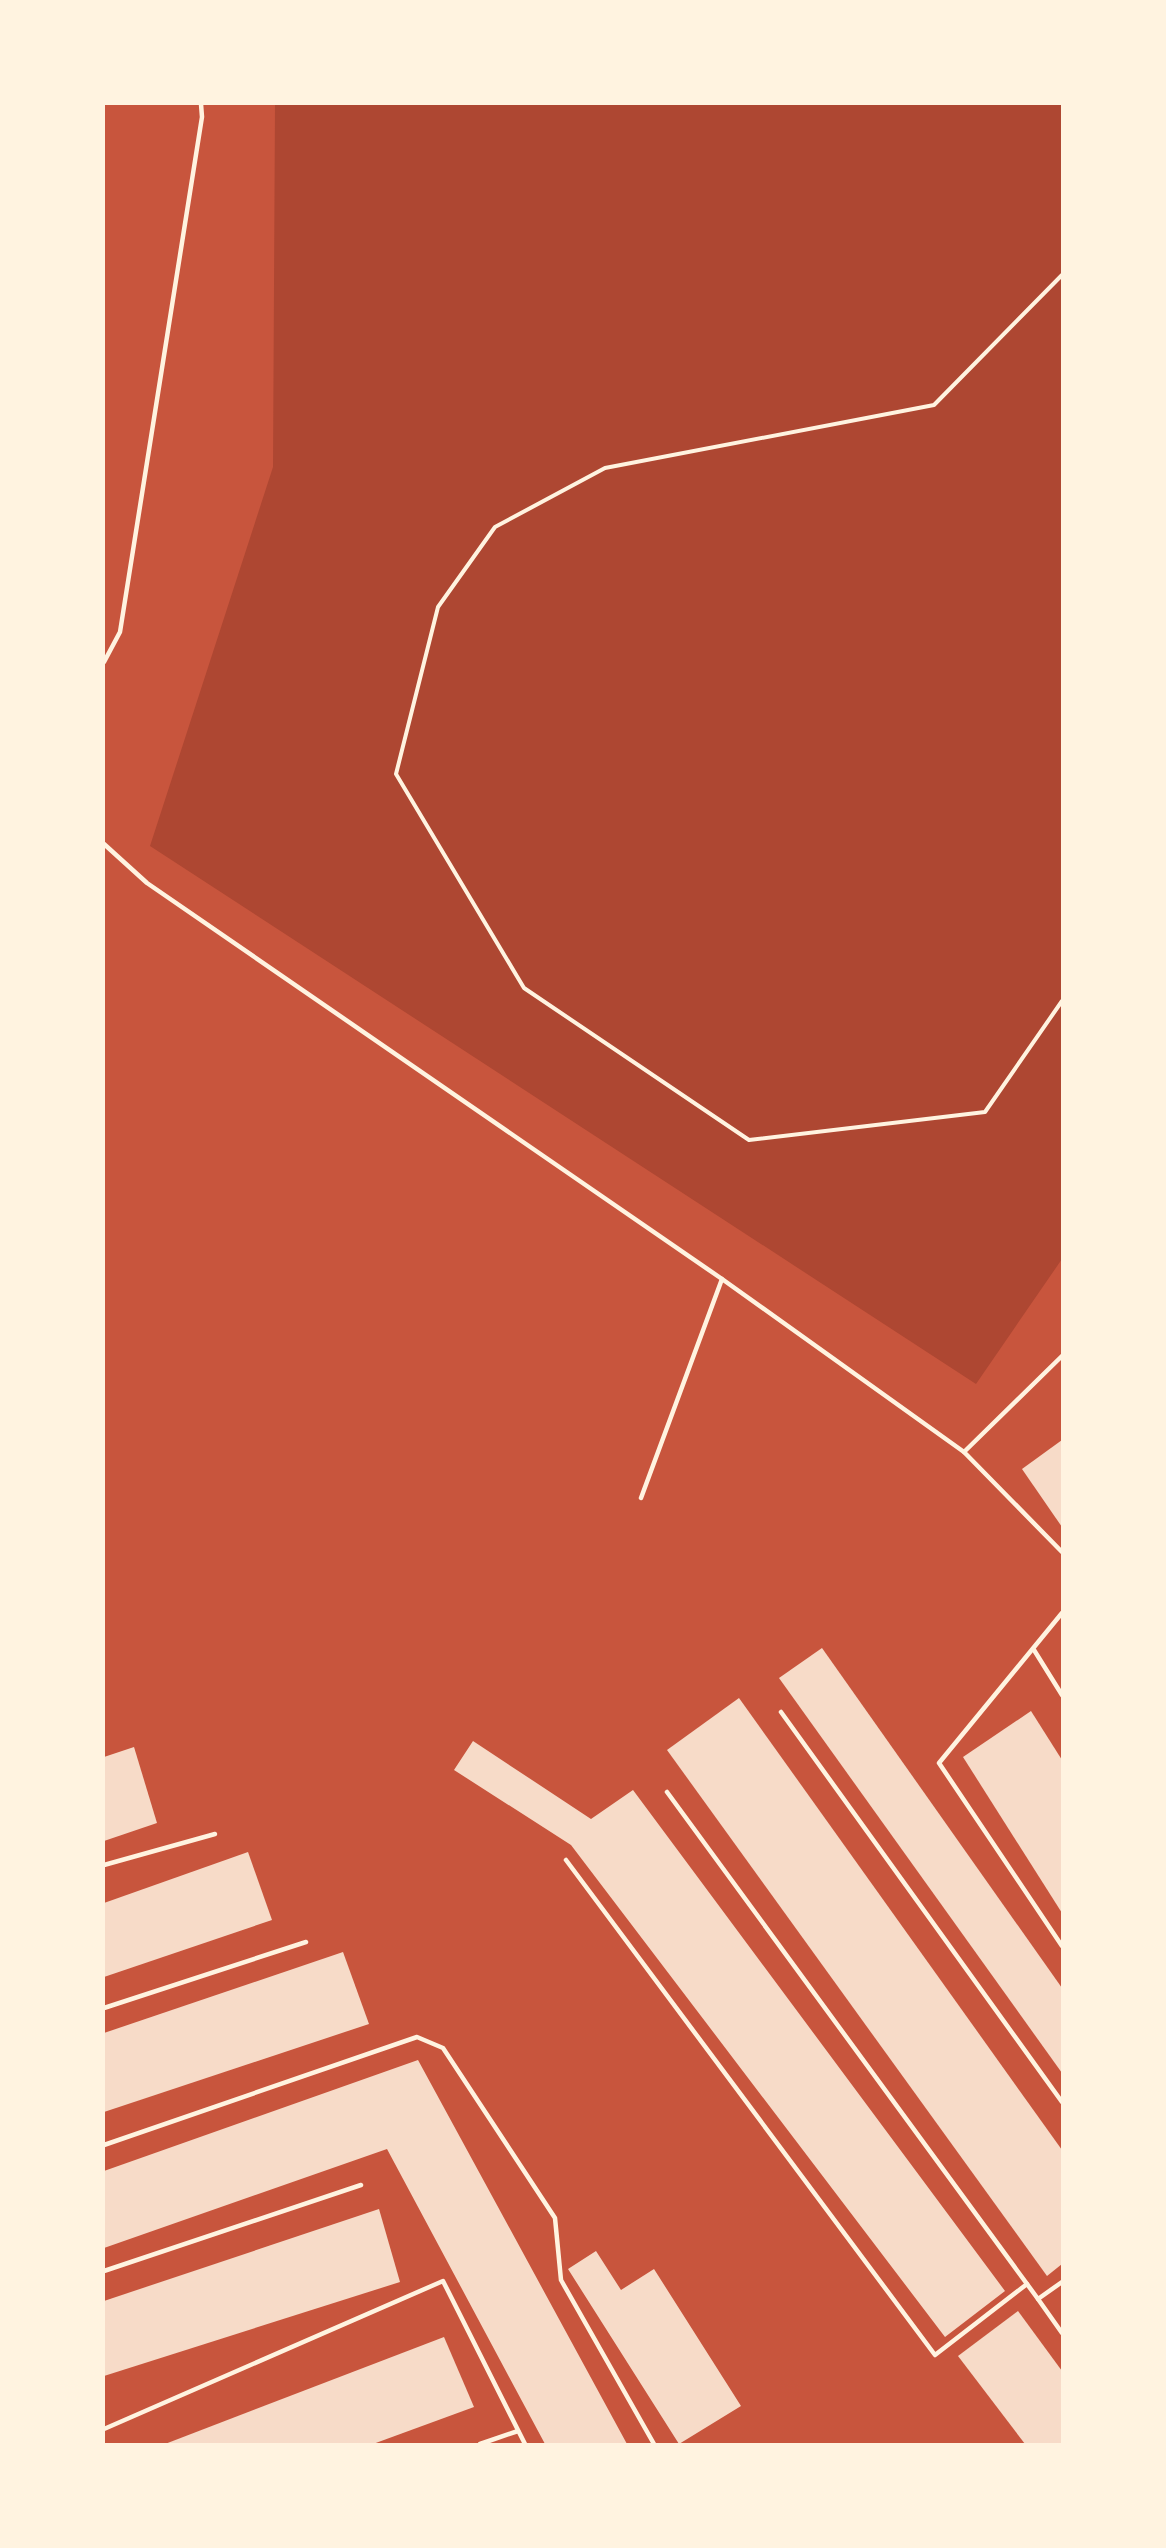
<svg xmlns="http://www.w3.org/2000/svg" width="1166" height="2548" font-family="'Exo 2',sans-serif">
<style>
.green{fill:#ae4732}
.building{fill:#f7dbc8}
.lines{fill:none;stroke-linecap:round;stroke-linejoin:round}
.path{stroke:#fff3e0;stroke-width:4}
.service{stroke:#fff3e0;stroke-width:4.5}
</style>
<rect width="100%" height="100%" fill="#c8553d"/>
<polygon class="green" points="275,104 1062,104 1062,1259 976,1384 150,846 273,467"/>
<g class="building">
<polygon points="1062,1440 1062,1527 1022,1469"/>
<polygon points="822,1648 1062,1988 1062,2073 779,1678"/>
<polygon points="739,1698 1062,2150 1062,2264 1047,2276 667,1750"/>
<polygon points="1031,1711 1062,1760 1062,1913 963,1757"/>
<polygon points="473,1741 591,1819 633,1790 1005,2291 945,2337 571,1845 454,1770"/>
<polygon points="134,1747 157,1823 104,1841 104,1757"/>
<polygon points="248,1852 272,1920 104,1977 104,1903"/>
<polygon points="343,1952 369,2024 104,2112 104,2033"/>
<polygon points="418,2060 627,2444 545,2444 387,2149 104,2248 104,2171"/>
<polygon points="379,2209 400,2282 104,2376 104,2301"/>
<polygon points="596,2251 621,2290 654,2269 741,2406 679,2444 568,2269"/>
<polygon points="1018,2311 1062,2371 1062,2444 1025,2444 958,2356"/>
<polygon points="444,2337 474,2407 373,2444 165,2444"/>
</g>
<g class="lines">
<polyline class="path" points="1062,275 934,405 605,468 495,527 438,607 396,774 524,988 749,1140 985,1112 1062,1001"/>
<g class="service">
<polyline points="104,662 120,632 202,117 201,104"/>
<polyline points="104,844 147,883 722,1279 641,1498"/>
<polyline points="722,1279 964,1452"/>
<polyline points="1062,1356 964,1452 1062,1552"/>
<polyline points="1062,1613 939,1763 1062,1946"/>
<polyline points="1034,1650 1062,1695"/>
<polyline points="781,1712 1062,2102"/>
<polyline points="667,1792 1038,2299 1062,2282"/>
<polyline points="566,1860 935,2355 1027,2284"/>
<polyline points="104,1865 215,1834"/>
<polyline points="104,2008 306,1942"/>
<polyline points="104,2145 417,2037 443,2048 555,2218 561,2280 654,2444"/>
<polyline points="104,2271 361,2185"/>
<polyline points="1038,2299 1062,2333"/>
<polyline points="104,2429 443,2281 525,2444"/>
<polyline points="480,2444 518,2431"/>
</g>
</g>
<rect width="1166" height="2548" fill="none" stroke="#fff3e0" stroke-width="210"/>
</svg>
